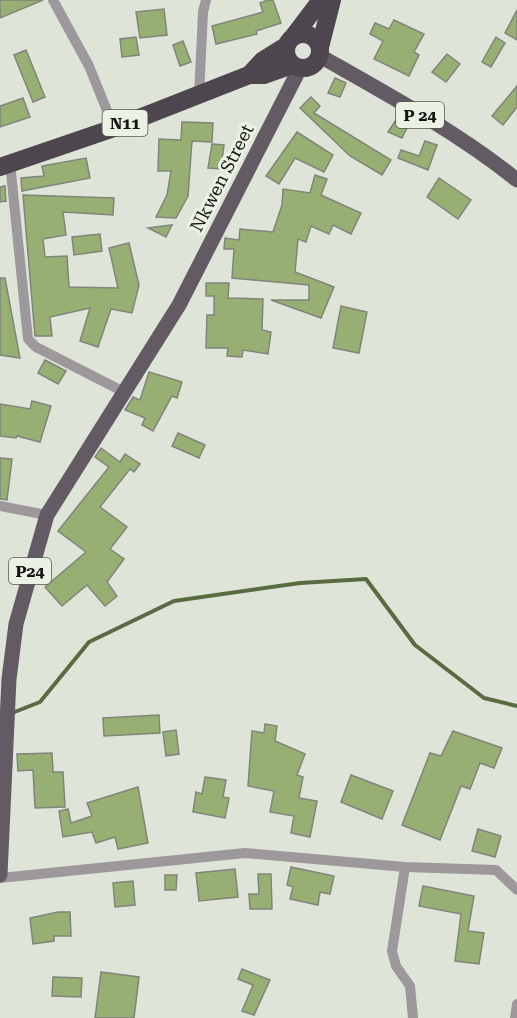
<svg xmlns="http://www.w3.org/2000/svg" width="517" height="1018" font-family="'Roboto Serif',serif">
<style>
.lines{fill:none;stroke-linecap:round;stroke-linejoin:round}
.stream{stroke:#596b40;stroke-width:4}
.building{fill:#97af73;stroke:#80857a;stroke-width:1.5}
.street{stroke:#9c989c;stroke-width:10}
.primary{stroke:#625b63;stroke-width:15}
.highway{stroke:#4e464f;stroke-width:18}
.labels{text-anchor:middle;stroke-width:6;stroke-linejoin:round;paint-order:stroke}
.shield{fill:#ecf1e5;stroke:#555851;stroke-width:1.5}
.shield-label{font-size:16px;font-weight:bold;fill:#141612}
.street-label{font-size:18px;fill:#141612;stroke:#ecf1e5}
</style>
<rect width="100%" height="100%" fill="#dfe4d8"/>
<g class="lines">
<polyline class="stream" points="12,713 40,702 89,642 174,601 300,583 366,579 415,645 484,698 517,706"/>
</g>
<g class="building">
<polygon points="0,0 43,0 0,18"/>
<polygon points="268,0 273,0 281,23 256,31 257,34 216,44 212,26 263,12 260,3"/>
<polygon points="164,9 167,35 140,38 136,12"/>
<polygon points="517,10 517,40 505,33"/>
<polygon points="394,20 424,34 414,52 419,55 409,76 374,59 383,41 370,34 375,23 389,29"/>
<polygon points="136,37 139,55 122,57 120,39"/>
<polygon points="496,37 505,43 491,67 482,62"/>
<polygon points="183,41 191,62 180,66 173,45"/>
<polygon points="26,50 45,97 33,102 14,55"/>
<polygon points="447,54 460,64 446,82 432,72"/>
<polygon points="335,78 346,83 340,97 328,93"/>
<polygon points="517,86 517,107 503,125 492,116"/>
<polygon points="311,97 320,106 314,113 391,160 382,175 350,156 300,108"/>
<polygon points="23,98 30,117 0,127 0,106"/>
<polygon points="398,117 410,122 402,138 388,132"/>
<polygon points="182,122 213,123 212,142 192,141 188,196 176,218 156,217 167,195 171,171 158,171 159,139 181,140"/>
<polygon points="297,132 333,155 324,172 295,158 279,184 266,176"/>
<polygon points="425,141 437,145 428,170 398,158 401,150 419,156"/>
<polygon points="212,144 224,145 221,169 208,168"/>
<polygon points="86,158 90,178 22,191 21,178 44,176 42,166"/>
<polygon points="315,175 327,179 321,195 361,213 351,234 333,225 329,234 311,226 306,242 298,239 295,272 334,287 321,318 271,300 309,300 309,285 232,278 234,249 224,249 225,238 239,240 240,229 273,232 282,205 283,189 310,193"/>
<polygon points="439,178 471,200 458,219 427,197"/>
<polygon points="5,186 6,201 0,202 0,187"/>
<polygon points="23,195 114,198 113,215 63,212 66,235 43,239 45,257 67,256 69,287 118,288 109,248 129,243 139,285 132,313 111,309 98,347 80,341 90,308 50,317 52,336 35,336"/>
<polygon points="172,225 166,237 148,228"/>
<polygon points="100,234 102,251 74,255 72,237"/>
<polygon points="0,278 5,278 20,358 0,355"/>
<polygon points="206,283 229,283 228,298 263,299 262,330 271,332 268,354 243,350 242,357 227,356 228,348 206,348 207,315 214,315 214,296 206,296"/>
<polygon points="341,306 367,312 359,353 333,348"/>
<polygon points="45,360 66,371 58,384 38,373"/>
<polygon points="149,372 182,382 177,398 172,396 153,431 142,425 145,418 125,410 133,397 140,400"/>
<polygon points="32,401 51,406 40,442 17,436 16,438 0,436 0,404 30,409"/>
<polygon points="178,433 205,445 199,458 172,446"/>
<polygon points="101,448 120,462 125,454 140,464 134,472 130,469 100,507 127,527 110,549 124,559 107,582 117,596 105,606 87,585 62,606 45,587 86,552 58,531 109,467 95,457"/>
<polygon points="0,458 12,459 7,500 0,499"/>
<polygon points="159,715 160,733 104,736 103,718"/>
<polygon points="265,724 277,726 275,741 305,754 297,775 303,777 299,798 317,801 310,837 291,833 294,816 270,812 274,791 248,786 252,731 264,733"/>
<polygon points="176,730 179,754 166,756 163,732"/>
<polygon points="453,731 502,748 494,768 480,763 470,789 461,786 440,840 402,825 430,753 441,756"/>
<polygon points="52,753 53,772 63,772 65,807 35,808 33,770 18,771 17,754"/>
<polygon points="351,775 393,791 382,819 341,802"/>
<polygon points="205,777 226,780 223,797 229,798 225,818 193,812 196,792 202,794"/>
<polygon points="138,787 148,843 118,849 115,837 96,843 92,832 63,837 59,811 68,809 71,823 92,816 87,803"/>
<polygon points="478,829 501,836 495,857 472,851"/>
<polygon points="291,867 334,876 330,894 320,892 318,905 290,899 293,887 287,885"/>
<polygon points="235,869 238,897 199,901 196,873"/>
<polygon points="258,874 271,874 272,909 250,909 249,894 259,894"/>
<polygon points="165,875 177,875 176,890 165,890"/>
<polygon points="133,881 135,905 115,907 113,883"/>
<polygon points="423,886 474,896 468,931 484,933 479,964 455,961 461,914 419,906"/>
<polygon points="58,912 70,912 71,936 54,936 54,941 33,944 30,918"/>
<polygon points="242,969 270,980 254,1015 242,1011 253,985 238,979"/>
<polygon points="101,972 139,977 134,1018 95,1018"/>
<polygon points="53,977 82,978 81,997 52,996"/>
</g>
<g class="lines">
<g class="street">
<polyline points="53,0 89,66 114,128"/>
<polyline points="199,96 203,12 206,0"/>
<polyline points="10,163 28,339 36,347 124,392"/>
<polyline points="0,506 47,515"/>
<polyline points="405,867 392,951 396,966 410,986 413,1018"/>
<polyline points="0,878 245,853 405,867 496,870 517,890"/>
<polyline points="515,1018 517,1004"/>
</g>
<g class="primary">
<path d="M320 56C387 94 457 132 517 180"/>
<polyline points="0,875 9,679 16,624 47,515 179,305 300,68"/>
</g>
<g class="highway">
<circle cx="303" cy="51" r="17"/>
<polyline points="293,37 321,0"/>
<polyline points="320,47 332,0"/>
<polyline points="249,75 264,75 292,65"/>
<polyline points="0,167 114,128 249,75 262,61 286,46"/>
</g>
</g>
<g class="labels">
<g class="shield">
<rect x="396" y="102" width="48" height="26" rx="4.5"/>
<rect x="102.5" y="110" width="45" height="26" rx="4.5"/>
<rect x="9" y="558" width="42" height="26" rx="4.5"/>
</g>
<g class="shield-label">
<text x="420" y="121">P 24</text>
<text x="125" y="129">N11</text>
<text x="30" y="577">P24</text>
</g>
<g class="street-label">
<text transform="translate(222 178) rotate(-63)" y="6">Nkwen Street</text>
</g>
</g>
</svg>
